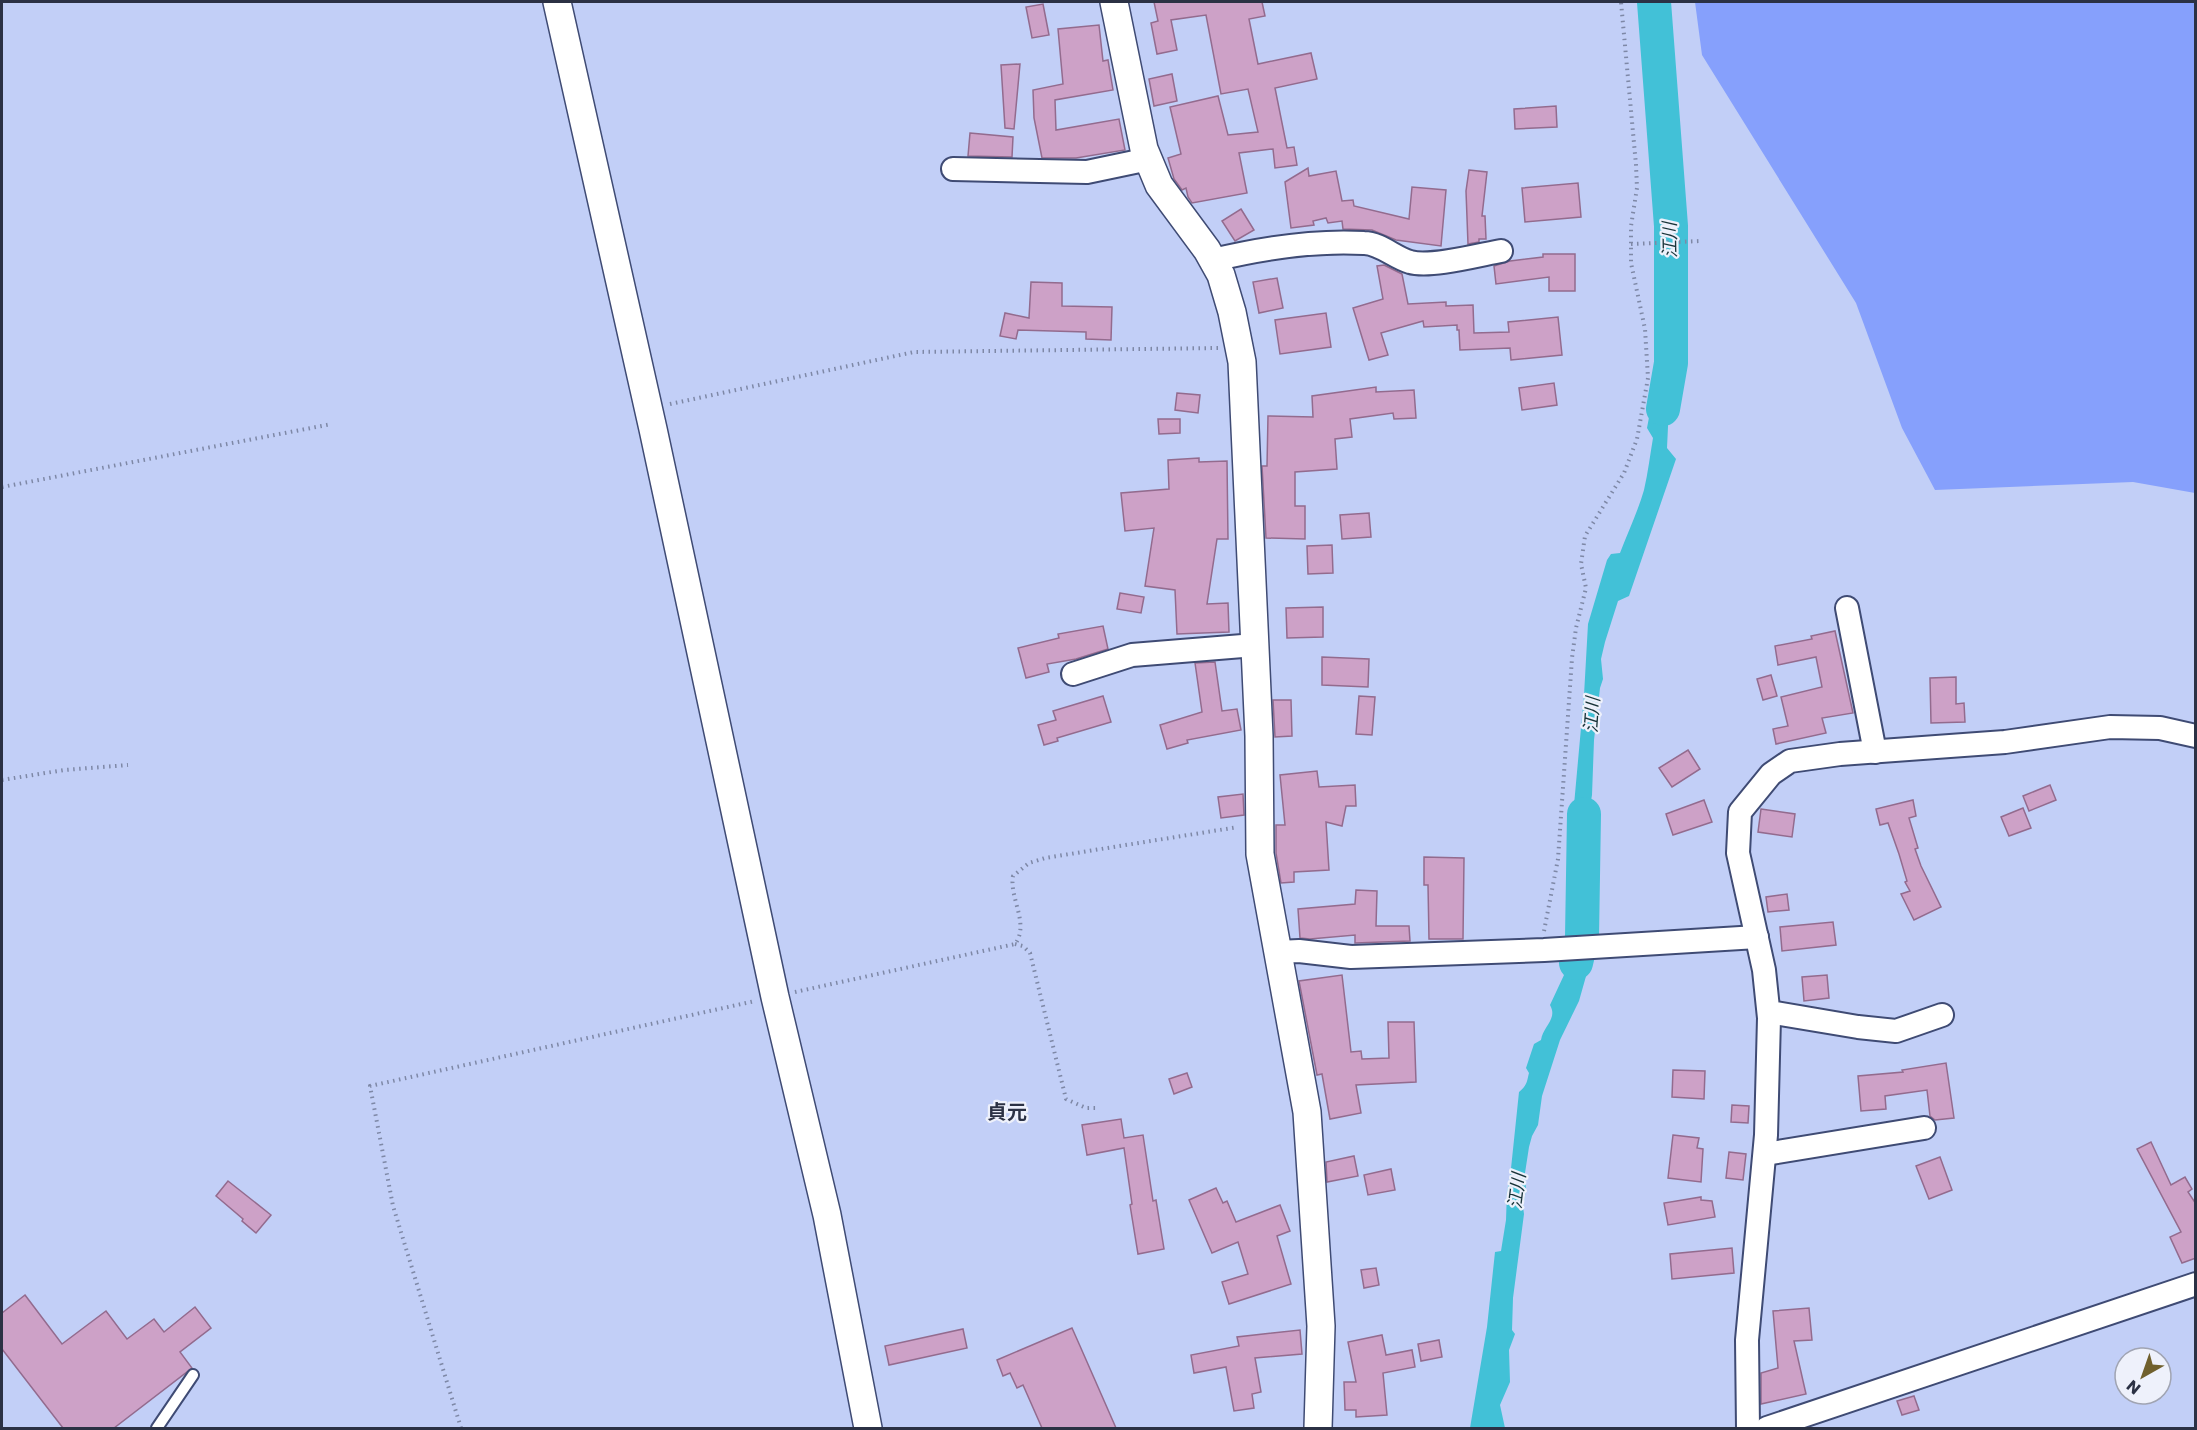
<svg xmlns="http://www.w3.org/2000/svg" width="2197" height="1430" font-family="Poppins,'Noto Sans JP',sans-serif">
<style>
.green{fill:#86a0fc}
.water{fill:#42c1d7}
.lines{fill:none;stroke-linecap:round;stroke-linejoin:round}
.river{stroke:#42c1d7;stroke-width:34}
.building{fill:#cda1c7;stroke:#936b8e;stroke-width:1.5}
.service-casing{stroke:#3f4b74;stroke-width:14}
.minor-casing{stroke:#3f4b74;stroke-width:26}
.tertiary-casing{stroke:#3f4b74;stroke-width:30}
.path{stroke:#7e88a6;stroke-width:4;stroke-dasharray:1.5 4.5;stroke-linecap:butt}
.service{stroke:#fff;stroke-width:10}
.minor{stroke:#fff;stroke-width:22}
.tertiary{stroke:#fff;stroke-width:27}
.labels{text-anchor:middle;stroke-width:4.5;stroke-linejoin:round;paint-order:stroke}
.water-label{font-size:18px;font-style:italic;fill:#183338;stroke:#eef1fb}
.quarter-label{font-size:20px;font-weight:bold;fill:#2b3144;stroke:#eef1fb}
</style>
<rect width="100%" height="100%" fill="#c2cff7"/>
<polygon class="green" points="1695,2 2195,2 2195,493 2133,482 1935,490 1902,428 1856,303 1702,55"/>
<g class="water">
<path d="M1671 363 1667 448 1676 459 1629 596 1618 601 1605 642 1601 659 1603 679 1600 688 1594 740 1592 795 1589 813 1586 856 1582 860 1572 855 1571 838 1584 695 1588 624 1607 560 1611 554 1620 553C1628 532 1638 511 1644 490 1648 473 1650 455 1653 438L1647 428 1657 375 1664 374Z"/>
<polygon points="1582,916 1590,923 1590,941 1575,941 1577,919"/>
<path d="M1592 955 1579 1001 1560 1040 1542 1096 1538 1125 1532 1136 1529 1147 1525 1173 1526 1190 1523 1207 1524 1214 1513 1298 1512 1330 1515 1334 1509 1350 1510 1382 1500 1405 1505 1428H1470L1487 1327 1495 1252 1501 1251 1506 1220 1507 1191 1510 1178 1519 1092C1527 1086 1527 1081 1529 1073L1526 1068 1534 1044 1541 1040C1543 1026 1558 1019 1550 1005L1564 975 1565 968 1563 957Z"/>
</g>
<g class="lines">
<g class="river">
<polyline points="1654,2 1671,226 1671,363 1663,409"/>
<polyline points="1576,963 1582,937 1584,814"/>
</g>
</g>
<g class="building">
<polygon points="1154,2 1262,2 1265,16 1249,19 1258,64 1311,53 1317,79 1275,88 1287,148 1294,147 1297,165 1275,168 1273,149 1239,153 1247,193 1192,203 1188,197 1186,188 1182,190 1174,179 1168,158 1181,154 1170,107 1218,96 1228,135 1258,132 1248,89 1221,94 1206,15 1171,20 1177,50 1157,54 1151,23 1158,21"/>
<polygon points="1043,4 1049,35 1032,38 1026,7"/>
<polygon points="1099,25 1103,61 1108,60 1113,90 1055,100 1056,130 1119,119 1125,150 1076,158 1042,158 1034,118 1033,90 1063,84 1058,29"/>
<polygon points="1020,64 1014,129 1005,128 1001,65"/>
<polygon points="1172,74 1177,101 1154,106 1149,79"/>
<polygon points="1556,106 1557,127 1515,129 1514,109"/>
<polygon points="970,133 1013,137 1012,157 968,156"/>
<polygon points="1308,168 1309,176 1336,171 1342,201 1353,200 1354,206 1409,219 1412,187 1446,190 1441,246 1396,240 1372,230 1343,229 1342,221 1328,223 1326,218 1313,221 1314,225 1291,228 1285,182"/>
<polygon points="1469,170 1487,172 1482,216 1485,216 1486,239 1479,239 1479,242 1468,244 1466,191"/>
<polygon points="1578,183 1581,217 1525,222 1522,188"/>
<polygon points="1241,209 1254,230 1235,241 1222,221"/>
<polygon points="1543,254 1575,254 1575,291 1549,291 1549,277 1496,284 1494,266 1510,261 1543,257"/>
<polygon points="1384,265 1402,274 1408,304 1446,302 1446,306 1473,305 1474,333 1509,332 1508,322 1558,317 1562,355 1511,360 1510,348 1460,350 1459,330 1457,330 1457,325 1424,327 1423,321 1381,333 1388,355 1369,360 1353,308 1383,299 1377,266"/>
<polygon points="1277,278 1283,308 1259,313 1253,282"/>
<polygon points="1031,282 1062,283 1062,306 1112,307 1111,340 1086,339 1086,332 1018,330 1016,339 1000,336 1005,313 1029,318"/>
<polygon points="1326,313 1331,347 1280,354 1275,320"/>
<polygon points="1554,383 1557,405 1522,410 1519,388"/>
<polygon points="1376,387 1376,392 1414,390 1416,418 1394,419 1393,413 1350,419 1352,437 1335,439 1337,469 1295,472 1295,506 1305,506 1305,539 1266,538 1262,466 1267,466 1268,416 1313,417 1312,396"/>
<polygon points="1177,393 1200,395 1198,413 1175,410"/>
<polygon points="1158,419 1180,419 1180,433 1159,434"/>
<polygon points="1199,458 1199,462 1227,461 1228,539 1217,539 1207,604 1228,603 1229,632 1177,634 1175,590 1145,586 1154,528 1125,531 1121,493 1169,489 1168,460"/>
<polygon points="1369,513 1371,537 1342,539 1340,515"/>
<polygon points="1332,545 1333,573 1308,574 1307,546"/>
<polygon points="1120,593 1144,597 1141,613 1117,609"/>
<polygon points="1323,607 1323,637 1287,638 1286,608"/>
<polygon points="1103,626 1108,649 1076,659 1047,664 1049,672 1026,678 1018,648 1059,638 1058,634"/>
<polygon points="1835,631 1853,713 1822,718 1826,733 1776,744 1773,729 1788,726 1781,697 1822,687 1816,657 1778,665 1775,646 1812,639 1811,636"/>
<polygon points="1322,657 1369,659 1368,687 1322,685"/>
<polygon points="1215,662 1222,711 1237,709 1241,730 1187,740 1188,743 1167,749 1160,725 1202,712 1195,663"/>
<polygon points="1771,675 1777,696 1763,700 1757,679"/>
<polygon points="1956,677 1956,704 1964,703 1965,722 1931,723 1930,678"/>
<polygon points="1103,696 1111,722 1057,738 1058,741 1044,745 1038,725 1056,720 1053,711"/>
<polygon points="1359,696 1375,697 1372,735 1356,734"/>
<polygon points="1273,700 1291,700 1292,736 1275,737"/>
<polygon points="1688,750 1700,769 1672,787 1659,768"/>
<polygon points="1317,771 1319,787 1355,785 1356,806 1346,806 1342,826 1326,822 1329,870 1294,872 1294,882 1281,883 1276,853 1276,825 1285,825 1280,775"/>
<polygon points="2050,785 2056,800 2029,811 2023,796"/>
<polygon points="1243,794 1244,815 1221,818 1218,797"/>
<polygon points="1704,800 1712,822 1673,835 1666,814"/>
<polygon points="1913,800 1916,816 1909,818 1918,848 1915,849 1921,866 1941,907 1914,920 1901,894 1910,891 1905,882 1907,881 1899,854 1888,823 1880,825 1876,809"/>
<polygon points="2023,808 2031,828 2009,836 2001,817"/>
<polygon points="1761,809 1795,814 1792,837 1758,832"/>
<polygon points="1424,857 1464,858 1463,939 1429,939 1428,885 1424,885"/>
<polygon points="1356,890 1377,891 1376,926 1409,926 1410,941 1355,943 1355,935 1310,939 1300,938 1298,909 1355,904"/>
<polygon points="1787,894 1789,910 1768,912 1766,897"/>
<polygon points="1833,922 1836,945 1782,951 1780,927"/>
<polygon points="1342,975 1351,1052 1361,1051 1362,1059 1389,1058 1388,1022 1414,1022 1416,1082 1356,1085 1361,1113 1330,1119 1322,1074 1317,1075 1299,981"/>
<polygon points="1827,975 1829,998 1804,1001 1802,977"/>
<polygon points="1946,1063 1954,1118 1935,1120 1930,1116 1927,1090 1885,1096 1886,1109 1861,1111 1858,1076 1903,1072 1902,1070"/>
<polygon points="1673,1070 1705,1071 1704,1099 1672,1097"/>
<polygon points="1187,1073 1192,1087 1174,1094 1169,1079"/>
<polygon points="1732,1105 1749,1106 1748,1123 1731,1122"/>
<polygon points="1121,1119 1124,1138 1143,1135 1153,1201 1156,1200 1164,1249 1138,1254 1130,1205 1132,1204 1124,1148 1087,1155 1082,1125"/>
<polygon points="1673,1135 1699,1138 1697,1148 1703,1149 1701,1182 1668,1178"/>
<polygon points="2151,1142 2171,1185 2185,1177 2192,1189 2188,1192 2196,1204 2196,1258 2182,1263 2170,1237 2181,1232 2137,1149"/>
<polygon points="1729,1152 1746,1154 1743,1180 1726,1178"/>
<polygon points="1354,1156 1358,1176 1327,1182 1326,1162"/>
<polygon points="1940,1157 1952,1190 1929,1199 1916,1166"/>
<polygon points="1391,1169 1395,1190 1368,1195 1364,1175"/>
<polygon points="228,1181 271,1215 256,1233 242,1221 243,1219 216,1196"/>
<polygon points="1216,1188 1223,1203 1227,1201 1236,1222 1280,1205 1290,1231 1277,1236 1291,1284 1229,1304 1222,1282 1248,1274 1238,1242 1212,1253 1189,1200"/>
<polygon points="1701,1197 1701,1200 1712,1201 1715,1217 1668,1225 1664,1203"/>
<polygon points="1732,1248 1734,1273 1672,1279 1670,1254"/>
<polygon points="1376,1268 1379,1285 1364,1288 1361,1270"/>
<polygon points="25,1295 62,1344 106,1311 127,1339 154,1319 164,1332 195,1307 211,1328 180,1352 192,1368 114,1428 63,1428 2,1349 2,1313"/>
<polygon points="1809,1308 1812,1340 1794,1341 1806,1394 1761,1404 1761,1373 1778,1368 1773,1311"/>
<polygon points="1072,1328 1080,1346 1116,1428 1042,1428 1023,1385 1017,1388 1010,1373 1003,1376 997,1360"/>
<polygon points="963,1329 967,1348 889,1365 885,1346"/>
<polygon points="1300,1330 1302,1354 1255,1358 1261,1392 1252,1394 1254,1408 1234,1411 1226,1367 1194,1373 1191,1355 1239,1346 1237,1337"/>
<polygon points="1382,1335 1386,1355 1412,1350 1415,1367 1383,1373 1387,1415 1356,1417 1356,1410 1345,1410 1344,1382 1356,1382 1348,1342"/>
<polygon points="1439,1340 1442,1357 1421,1361 1418,1344"/>
<polygon points="1914,1396 1919,1410 1902,1415 1897,1401"/>
</g>
<g class="lines">
<g class="service-casing">
<polyline id="service" points="157,1428 193,1375"/>
</g>
<g class="minor-casing">
<g id="minor">
<polyline points="953,169 1087,172 1149,159"/>
<path d="M1213 260C1263 248 1313 240 1364 243 1380 243 1395 258 1410 262 1430 268 1479 255 1501 251"/>
<polyline points="1847,608 1875,752"/>
<polyline points="1073,674 1132,655 1255,645"/>
<polyline points="1278,952 1299,951 1351,957 1544,950 1757,937"/>
<polyline points="1769,1012 1858,1027 1896,1031 1942,1015"/>
<polyline points="1765,1154 1924,1128"/>
<polyline points="1748,1428 1747,1340 1766,1135 1769,1018 1764,970 1738,853 1740,812 1771,774 1790,761 1840,754 2005,742 2110,727 2160,728 2196,736"/>
<polyline points="1767,1428 2196,1284"/>
</g>
</g>
<g class="tertiary-casing">
<g id="tertiary">
<polyline points="557,2 653,429 775,997 827,1215 868,1428"/>
<polyline points="1114,2 1144,149 1159,185 1207,250 1221,275 1232,312 1242,362 1259,736 1260,854 1307,1112 1321,1326 1318,1428"/>
</g>
</g>
<g class="path">
<polyline points="1631,244 1700,241"/>
<polyline points="670,404 914,352 1218,348"/>
<polyline points="2,487 332,424"/>
<polyline points="2,780 64,770 128,765"/>
<polyline points="1544,931 1558,859 1572,658 1576,628 1586,588 1581,564 1585,536 1624,473 1637,439 1648,378 1645,329 1631,263 1631,226 1637,188 1636,165 1621,2"/>
<polyline points="1015,944 1023,946 1030,953 1066,1099 1086,1108 1099,1108"/>
<path d="M795 992 1015 944C1030 924 1009 898 1013 876L1029 863 1045 858 1238 827"/>
<polyline points="461,1428 393,1206 370,1086 755,1001"/>
</g>
<use href="#service" class="service"/>
<use href="#minor" class="minor"/>
<use href="#tertiary" class="tertiary"/>
</g>
<g class="labels">
<g class="water-label">
<text transform="translate(1670 240) rotate(-91)" y="6">江川</text>
<text transform="translate(1592 715) rotate(-86)" y="6">江川</text>
<text transform="translate(1517 1191) rotate(-83)" y="6">江川</text>
</g>
<g class="quarter-label">
<text x="1007" y="1119">貞元</text>
</g>
</g>
<rect width="2197" height="1430" fill="none" stroke="#2b3144" stroke-width="6"/>
<g transform="translate(2143 1376) rotate(220)"><circle r="28" fill="#eef1fb" stroke="#a0a4b2" stroke-width="1.5"/>
<path d="M0-4.5L10 22L0 15L-10 22Z" fill="#70602d"/>
<text y="-9" font-size="16" font-weight="bold" text-anchor="middle" fill="#2b3144">N</text>
</g>
</svg>
